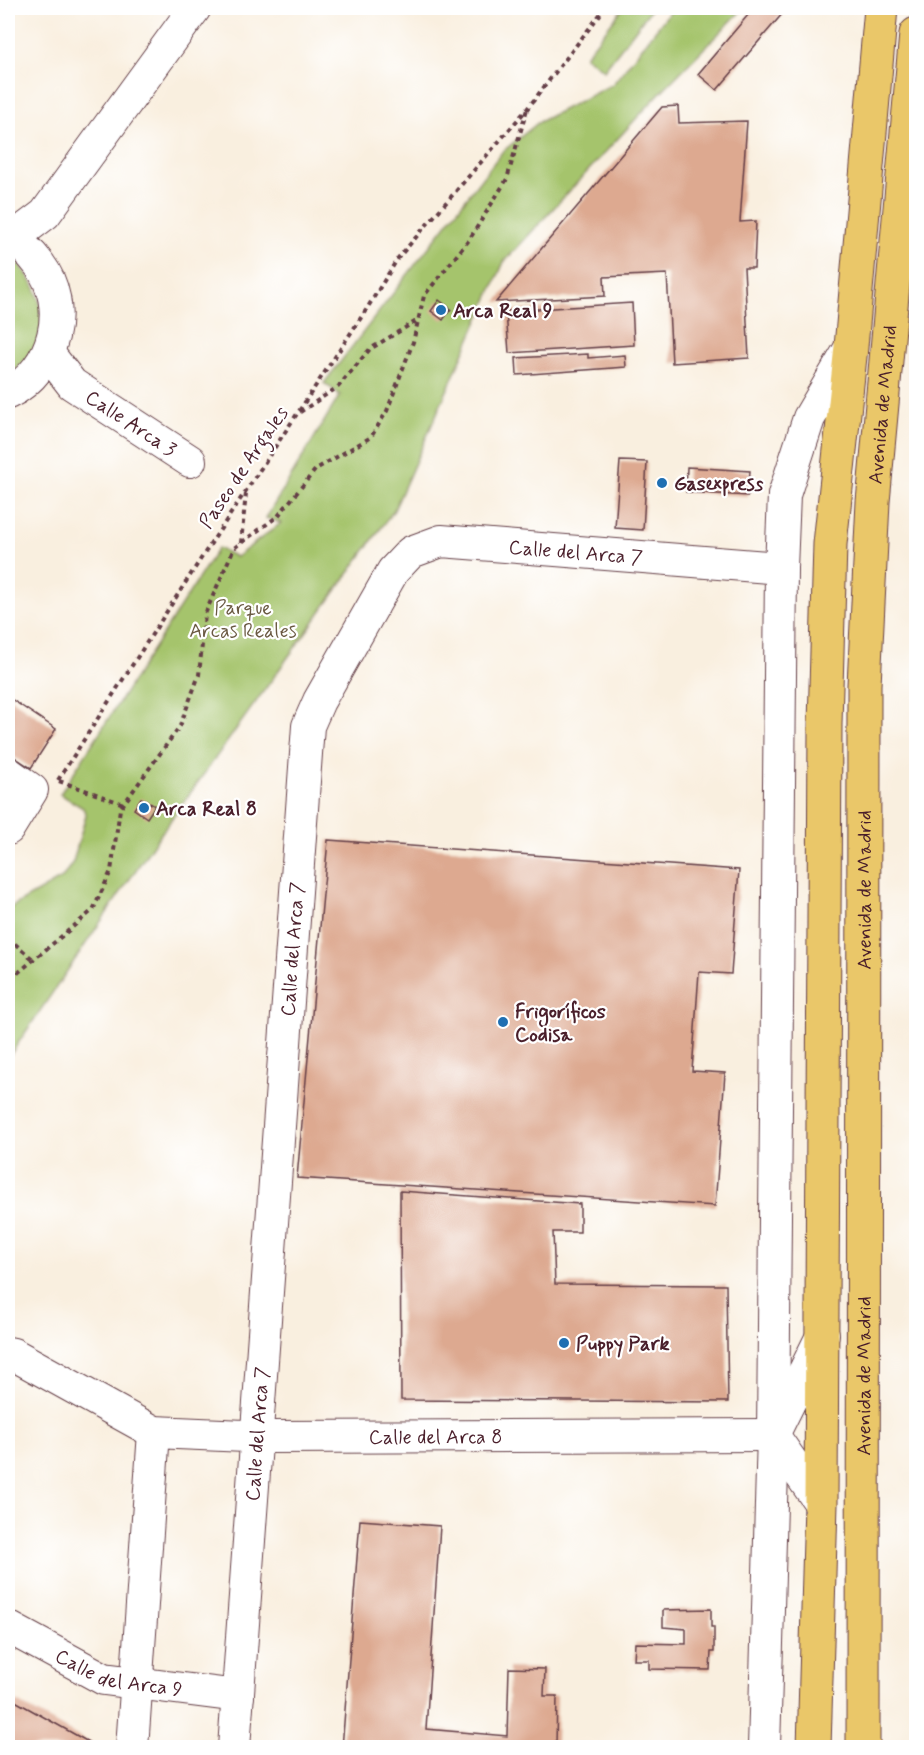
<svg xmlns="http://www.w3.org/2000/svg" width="924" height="1755" font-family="Mynerve,sans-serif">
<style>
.green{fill:#a5c46c;stroke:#78724c;stroke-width:1.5}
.building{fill:#dda990}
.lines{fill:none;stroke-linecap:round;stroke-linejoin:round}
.minor-casing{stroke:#643e46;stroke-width:34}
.major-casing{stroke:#643e46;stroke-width:35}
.path{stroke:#643e46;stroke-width:4;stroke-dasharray:4.5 4.5;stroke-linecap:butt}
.minor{stroke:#fff;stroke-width:32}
.major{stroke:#eac769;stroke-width:33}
.poi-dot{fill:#1f6fb2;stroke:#fff;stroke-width:2}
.labels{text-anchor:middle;stroke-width:4.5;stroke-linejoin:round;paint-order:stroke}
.poi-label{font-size:20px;font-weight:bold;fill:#4a1f2b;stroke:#fff;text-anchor:start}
.street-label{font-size:20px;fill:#4a1f2b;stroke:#fff}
.park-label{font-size:20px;fill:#6a5942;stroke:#fff}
</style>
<rect width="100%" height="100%" fill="#fff"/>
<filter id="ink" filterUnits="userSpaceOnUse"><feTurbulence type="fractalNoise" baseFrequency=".0167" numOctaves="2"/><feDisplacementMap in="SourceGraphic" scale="12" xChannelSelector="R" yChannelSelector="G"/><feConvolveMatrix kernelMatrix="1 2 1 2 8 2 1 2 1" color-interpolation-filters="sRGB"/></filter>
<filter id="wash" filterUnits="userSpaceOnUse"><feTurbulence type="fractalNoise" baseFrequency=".008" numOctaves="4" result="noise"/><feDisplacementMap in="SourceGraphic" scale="24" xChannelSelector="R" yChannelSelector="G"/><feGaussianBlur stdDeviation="1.35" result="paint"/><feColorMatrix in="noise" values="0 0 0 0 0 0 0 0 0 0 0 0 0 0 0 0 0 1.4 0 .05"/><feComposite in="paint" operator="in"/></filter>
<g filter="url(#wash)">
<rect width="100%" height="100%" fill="#f9efdf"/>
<g class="green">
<polygon points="623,8 652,8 604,70 585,56"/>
<polygon points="673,8 744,8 658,95 504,262 394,510 155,842 8,1058 8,909 62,878 73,862 86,815 83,808 60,794 218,548 236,557 281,523 266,518 340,395 324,383 502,152 539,122 613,84"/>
<path d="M8 256C40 277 54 326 28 358 22 365 14 371 8 377Z"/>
</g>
<g id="blocks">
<g class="building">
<polygon points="754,8 777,8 783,13 717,90 698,74"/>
<polygon points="678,106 679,123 747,121 740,222 756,221 754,268 744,268 749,358 672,363 667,274 604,277 605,296 496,302 662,107"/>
<polygon points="439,300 451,309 443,320 431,311"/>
<polygon points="632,303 634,345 509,353 506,311"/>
<polygon points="588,354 588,358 625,355 626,367 517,375 516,358"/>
<polygon points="620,461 647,462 643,530 615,528"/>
<polygon points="687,467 750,471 748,496 686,492"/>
<polygon points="8,697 56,729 31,768 8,753"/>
<polygon points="141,798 155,806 147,818 134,809"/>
<polygon points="328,840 739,870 731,974 699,972 692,1071 725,1073 715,1206 297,1178"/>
<polygon points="400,1191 580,1204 580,1232 553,1232 555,1284 726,1285 728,1402 401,1400"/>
<polygon points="360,1520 440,1526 426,1729 507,1736 509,1668 545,1669 544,1696 557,1696 556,1745 543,1744 542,1748 342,1748"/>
<polygon points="711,1609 711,1627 714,1627 714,1652 711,1652 710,1670 649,1669 649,1660 634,1660 635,1643 686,1644 686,1629 663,1627 663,1610"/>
<polygon points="8,1697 99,1748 8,1747"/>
</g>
</g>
</g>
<g filter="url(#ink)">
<use href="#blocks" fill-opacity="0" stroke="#643e46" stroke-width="1.5"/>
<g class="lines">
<g class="minor-casing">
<g id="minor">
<path d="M8 237C20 243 31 253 39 264 71 306 55 370 8 393"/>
<polyline points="12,239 45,214 195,8"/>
<path id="s1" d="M48 353 72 384 190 461"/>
<polyline points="8,773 32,790 8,829"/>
<path id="s2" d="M8 1353 13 1354 154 1432 271 1437 773 1435"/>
<polyline points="776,1429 823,1334"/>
<polyline points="773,1435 821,1504"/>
<path id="s3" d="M8 1627 104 1679 238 1696"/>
<polyline points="132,1748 154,1432"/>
<path id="s4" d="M234 1748 308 726 319 701 393 571 411 552 441 541 781 568"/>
<polyline points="764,1748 773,1435 781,568 784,495 809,418 851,347"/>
</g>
</g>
<g class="major-casing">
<g id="major">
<polyline points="814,1748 821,1504 825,724 830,544 851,347 881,8"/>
<path id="s5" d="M863 1748 864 685 873 502 916 34"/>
</g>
</g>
<g class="path">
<polyline points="300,412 338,387 370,349 418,320"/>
<polyline points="241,543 246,493"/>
<polyline points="58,780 204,554 366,310 398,258 527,109 605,8"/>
<polyline points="59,781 124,804"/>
<polyline points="8,938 34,960"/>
<polyline points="8,988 13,977 93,910 111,871 120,809 180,726 199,675 205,614 234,548 278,516 316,469 371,437 387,411 413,342 424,296 469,240 507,179 527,109"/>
</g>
<use href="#minor" class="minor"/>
<use href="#major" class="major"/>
</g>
</g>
<g class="poi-dot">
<circle cx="441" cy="310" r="6"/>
<circle cx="662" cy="483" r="6"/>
<circle cx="144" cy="808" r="6"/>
<circle cx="503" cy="1022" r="6"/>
<circle cx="564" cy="1343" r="6"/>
</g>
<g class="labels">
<g class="poi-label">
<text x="453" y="317">Arca Real 9</text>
<text x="674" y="490">Gasexpress</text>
<text x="156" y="815">Arca Real 8</text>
<text x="515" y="1018">Frigoríficos<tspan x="515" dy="23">Codisa</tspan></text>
<text x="576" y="1350">Puppy Park</text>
</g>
<g class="street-label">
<text dy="7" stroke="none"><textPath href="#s5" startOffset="1344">Avenida de Madrid</textPath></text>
<text dy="7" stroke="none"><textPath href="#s1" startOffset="110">Calle Arca 3</textPath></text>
<text transform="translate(243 467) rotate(-56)" y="7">Paseo de Argales</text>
<text dy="7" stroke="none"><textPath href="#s4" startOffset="1395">Calle del Arca 7</textPath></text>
<text dy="7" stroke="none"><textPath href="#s5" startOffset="858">Avenida de Madrid</textPath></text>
<text dy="7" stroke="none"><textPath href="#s4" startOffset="801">Calle del Arca 7</textPath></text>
<text dy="7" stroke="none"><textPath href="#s5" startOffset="372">Avenida de Madrid</textPath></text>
<text dy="7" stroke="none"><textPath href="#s4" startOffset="315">Calle del Arca 7</textPath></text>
<text dy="7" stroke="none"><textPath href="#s2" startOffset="448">Calle del Arca 8</textPath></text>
<text dy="7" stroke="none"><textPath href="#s3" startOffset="122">Calle del Arca 9</textPath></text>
</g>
<g class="park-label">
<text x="243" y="614">Parque<tspan x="243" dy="23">Arcas Reales</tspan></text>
</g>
</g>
<rect width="924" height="1755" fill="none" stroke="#fff" stroke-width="30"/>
</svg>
